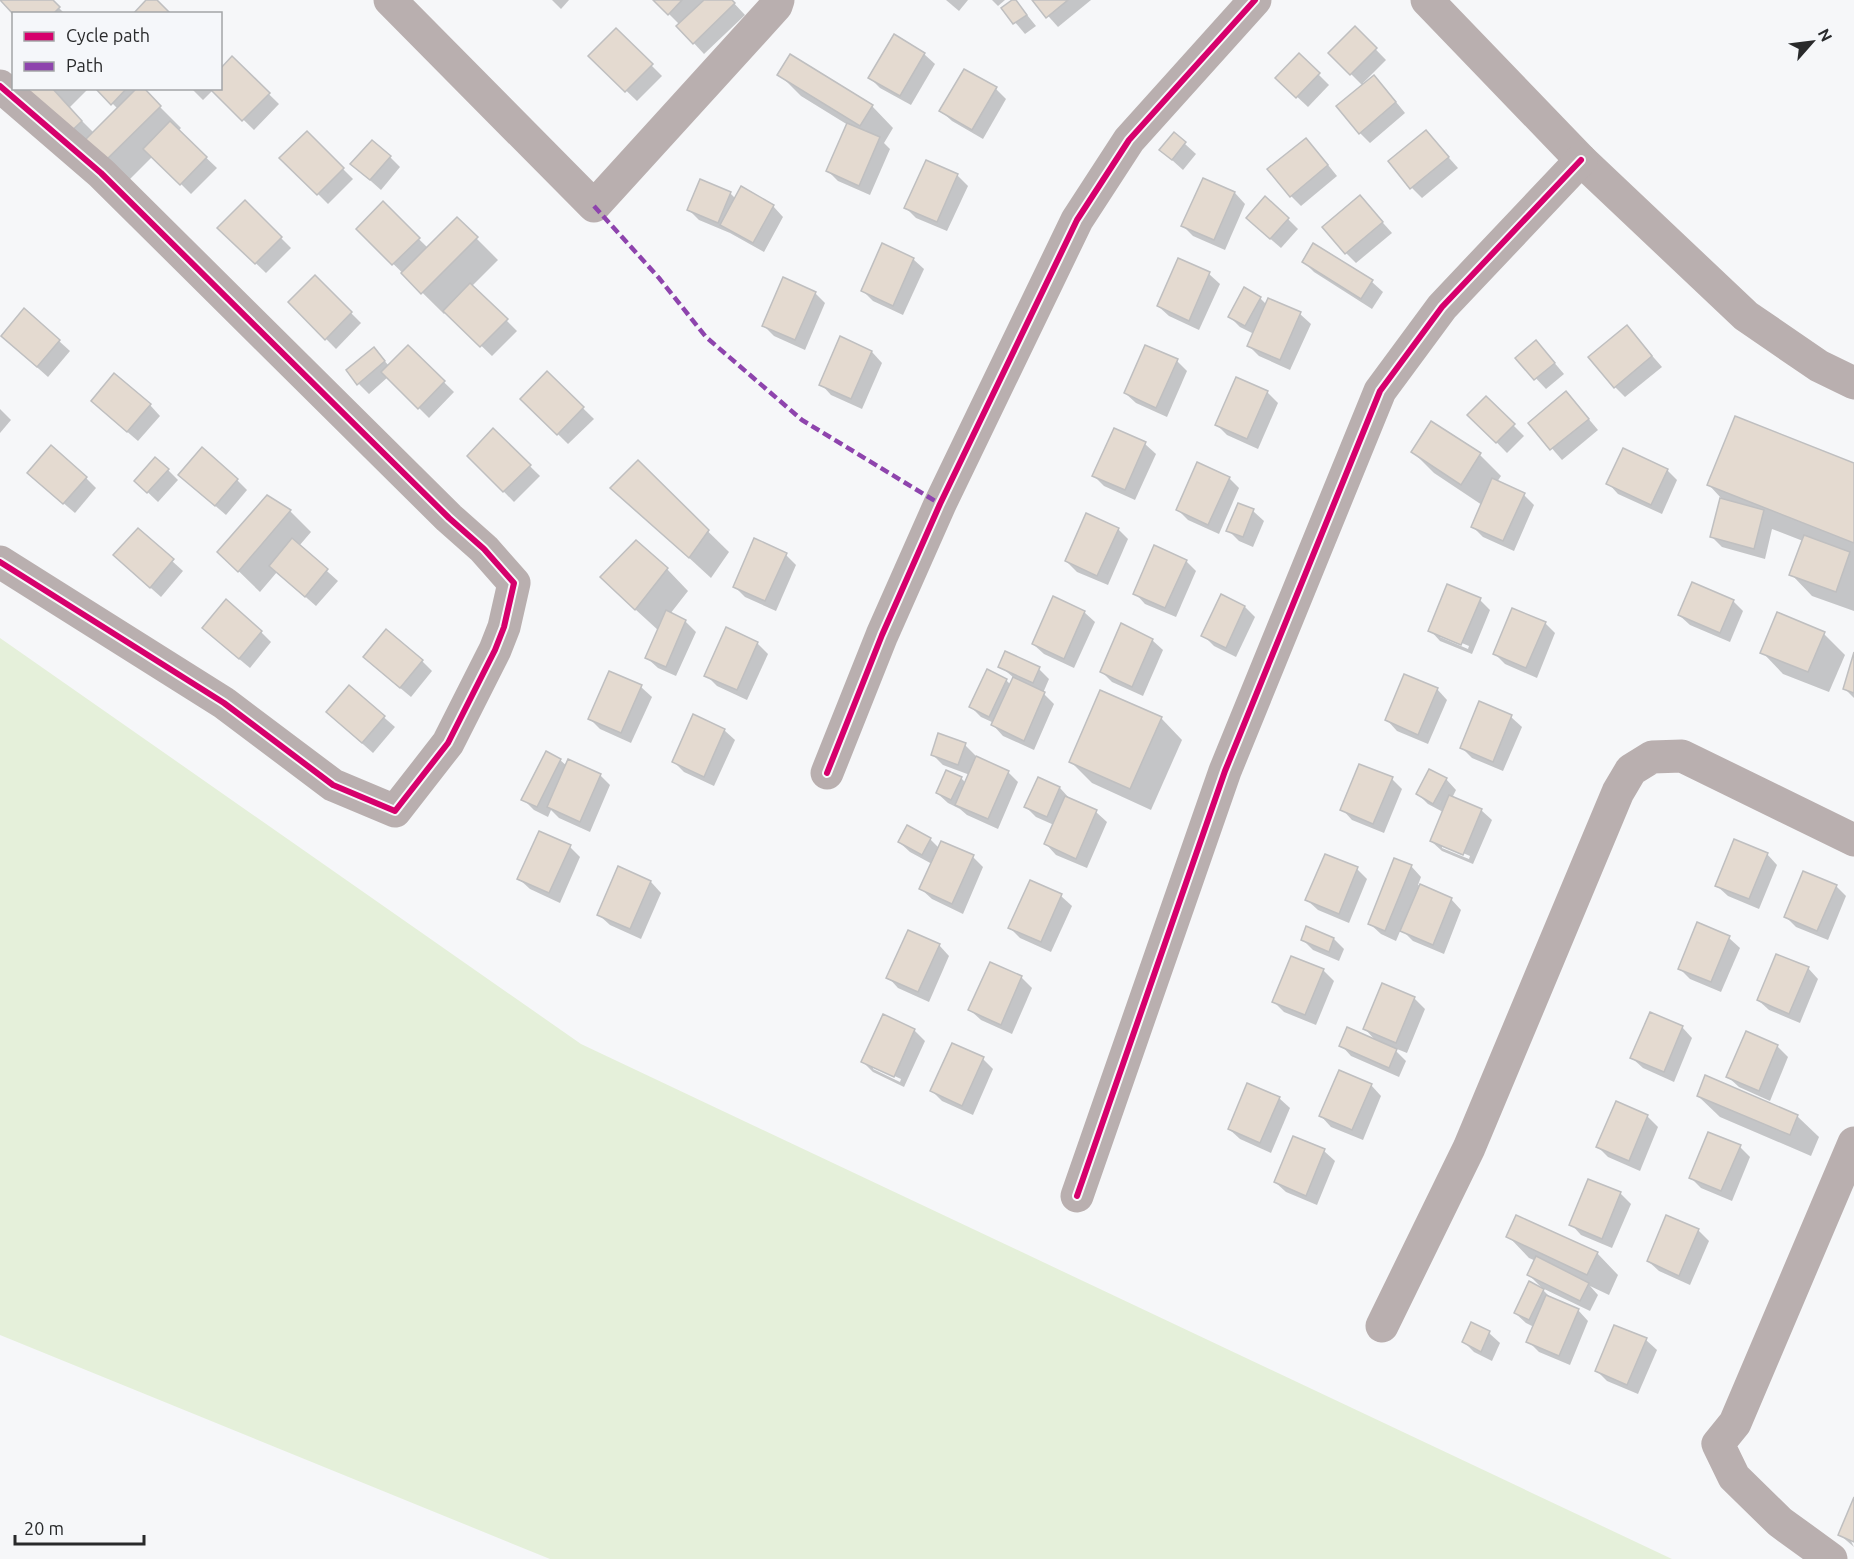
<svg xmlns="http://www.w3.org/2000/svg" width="1854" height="1559" font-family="Ubuntu,sans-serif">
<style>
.green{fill:#e5f0da}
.shadow{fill:#0003;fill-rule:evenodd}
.building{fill:#e4dad0;stroke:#bfbfc0;stroke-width:1.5}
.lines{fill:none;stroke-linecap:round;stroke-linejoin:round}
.minor{stroke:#b9afaf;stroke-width:33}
.quiet{stroke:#8e44ad;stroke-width:4.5;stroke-dasharray:9 4.5;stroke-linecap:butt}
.cycleway-casing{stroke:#f5f7fa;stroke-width:10}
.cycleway{stroke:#d6006c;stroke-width:6}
</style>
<rect width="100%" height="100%" fill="#f6f7f9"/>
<polygon class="green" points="0,638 581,1044 1672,1559 550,1559 0,1335"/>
<g class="shadow">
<polygon points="1,0 51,0 65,14 14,14"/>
<polygon points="552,0 569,0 561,9"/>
<polygon points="655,0 731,0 745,15 704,54 678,26 680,25"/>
<polygon points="946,0 968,0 959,11"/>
<polygon points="992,0 1005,0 998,6"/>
<polygon points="1015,0 1036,26 1025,34 1003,8"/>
<polygon points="1034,0 1091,0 1058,27"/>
<polygon points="1355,28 1386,60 1363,83 1384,87 1405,113 1370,143 1360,133 1363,86 1330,53"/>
<polygon points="616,30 662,76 637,101 590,56"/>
<polygon points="924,54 935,64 911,105 880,88 870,78"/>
<polygon points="1299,55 1329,85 1308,107 1277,78"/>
<polygon points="790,56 872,106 893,128 884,143 890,149 870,195 838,181 828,171 848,125 801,96 779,74"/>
<polygon points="232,58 279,104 254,130 213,90 203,100 191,88 220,88"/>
<polygon points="21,88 89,88 69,108 94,133 118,109 97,88 147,88 144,91 181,128 178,131 217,168 191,194 153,156 127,182"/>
<polygon points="996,89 1006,99 983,139 952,121 941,111"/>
<polygon points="1426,132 1458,168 1422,198 1412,188"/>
<polygon points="307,133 353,179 328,204 282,158"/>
<polygon points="1174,134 1196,154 1183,170 1161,150"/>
<polygon points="1316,150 1337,176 1301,206 1291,196"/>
<polygon points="390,157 400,167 381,190 363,174"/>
<polygon points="957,175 968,186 947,231 916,218 906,208"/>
<polygon points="1203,180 1235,193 1245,204 1225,250 1193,236 1183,226"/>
<polygon points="730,193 736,199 773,206 783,217 764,252 730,233 699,220 689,210"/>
<polygon points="1360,197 1392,233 1356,263 1346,253"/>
<polygon points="245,202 291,248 266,273 219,228"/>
<polygon points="383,204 428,248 457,219 498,260 472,286 517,331 492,356 446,312 444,314 358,229"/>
<polygon points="1288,219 1298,229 1281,248 1258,228"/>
<polygon points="1314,245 1372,282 1383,292 1372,309 1314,272 1304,262"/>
<polygon points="913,259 924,269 903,315 873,301 863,291"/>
<polygon points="1209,274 1220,284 1199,330 1169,316 1158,306"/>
<polygon points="315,277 361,323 336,349 290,302"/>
<polygon points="815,293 825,303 805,350 774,336 763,325"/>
<polygon points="1260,298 1267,305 1300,314 1311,324 1290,370 1259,356 1249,346 1254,334 1240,327 1230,317"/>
<polygon points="1627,327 1662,367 1625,397 1615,387"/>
<polygon points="841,338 872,352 882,363 862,409 831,395 821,384"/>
<polygon points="59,341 70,351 48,377 13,346"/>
<polygon points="408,347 454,392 429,418 388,377 369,394 359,384 374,349 389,366"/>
<polygon points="1546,353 1564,374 1546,389 1517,358"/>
<polygon points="1177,361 1187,371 1167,417 1136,403 1125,393"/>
<polygon points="547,373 594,419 568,444 522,399"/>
<polygon points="1237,379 1268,393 1278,403 1258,449 1227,435 1217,425"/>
<polygon points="1486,398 1524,436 1507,453 1470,415"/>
<polygon points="1576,404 1598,430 1562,460 1530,423"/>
<polygon points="150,405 160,416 138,441 103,411"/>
<polygon points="0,409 11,420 0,433"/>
<polygon points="1114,430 1145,444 1156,454 1135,500 1104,486 1094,476"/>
<polygon points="494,431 540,476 514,502 469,456"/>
<polygon points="1413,452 1480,455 1501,476 1497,482 1524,495 1534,505 1514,551 1483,537 1473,527 1482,505 1434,473"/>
<polygon points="638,463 729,552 711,578 613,488"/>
<polygon points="1854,464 1854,611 1812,596 1791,574 1803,541 1772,529 1765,559 1722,547 1711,536 1721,498 1709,485"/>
<polygon points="168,470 178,480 158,502 136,481"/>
<polygon points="1667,470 1677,480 1662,514 1618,494 1608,483"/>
<polygon points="86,478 96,488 75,513 40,483"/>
<polygon points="1229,478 1239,488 1219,534 1188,520 1178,510"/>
<polygon points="237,480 247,490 226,515 191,485"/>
<polygon points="290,511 311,532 299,546 338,581 316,606 277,572 260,592 219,552"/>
<polygon points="1253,511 1264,521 1253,547 1239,541 1228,530"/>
<polygon points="1118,529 1128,539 1108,585 1077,572 1066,561"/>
<polygon points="138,530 183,571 161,597 126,566"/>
<polygon points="786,555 796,565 776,611 745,597 735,587"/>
<polygon points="1186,561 1196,571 1176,617 1145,604 1135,593"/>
<polygon points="667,569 688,591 670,614 685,621 696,632 676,676 658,668 647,658 659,631 624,599"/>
<path d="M1480 600 1490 610 1472 654 1440 641 1430 630ZM1440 634 1469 646 1468 649 1440 637Z"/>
<polygon points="1733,601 1743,611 1730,642 1690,625 1679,615"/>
<polygon points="1245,607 1255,617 1236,657 1214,646 1203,635"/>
<polygon points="1084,612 1095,622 1074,668 1044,654 1033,644"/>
<polygon points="1545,623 1555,633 1537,678 1505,664 1495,654"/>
<polygon points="261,632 271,642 250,668 214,638"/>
<polygon points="1824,634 1845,655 1829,692 1783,674 1762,652"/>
<polygon points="1152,640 1163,650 1143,696 1112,682 1102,672"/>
<polygon points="757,643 768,654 747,700 717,686 706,675"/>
<polygon points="1854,658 1854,698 1845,689"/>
<polygon points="422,661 432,671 411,697 375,667"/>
<polygon points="1000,666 1039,669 1049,679 1043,693 1054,704 1034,750 1003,736 993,725 994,723 981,717 971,707 1006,680 1011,685 1014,678"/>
<polygon points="610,672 641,687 652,697 631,743 600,729 590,719"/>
<polygon points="349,687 395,727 373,753 338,722"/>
<polygon points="1437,689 1447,700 1428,744 1397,731 1387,720"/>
<polygon points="1511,717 1522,727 1503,771 1472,758 1462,748"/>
<polygon points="1161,718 1182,740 1151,810 1092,783 1071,762"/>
<polygon points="724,730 735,740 714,786 684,772 674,762"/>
<polygon points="965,745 975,755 975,757 1008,772 1018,782 998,829 967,815 960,809 948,803 937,793 961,778 966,783 970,775 943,765 932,754"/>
<polygon points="560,760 567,766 600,775 610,785 590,832 559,818 551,810 548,817 534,810 523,799"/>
<polygon points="1039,779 1060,788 1070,799 1096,812 1107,822 1087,868 1056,855 1046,844 1054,825 1036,817 1026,807"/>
<polygon points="1392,779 1402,789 1384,833 1352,820 1342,809"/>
<path d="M1446 779 1456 790 1452 798 1481 810 1492 820 1473 864 1442 851 1431 841 1443 812 1428 804 1418 794ZM1442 844 1470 856 1469 859 1442 848Z"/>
<polygon points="930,839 939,848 973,857 983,867 963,914 932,899 921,889 932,864 910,852 899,842"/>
<polygon points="570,847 580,857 560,903 530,889 519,879"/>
<polygon points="1767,854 1777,865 1759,909 1728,896 1717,886"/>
<polygon points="1411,866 1421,877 1418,885 1451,899 1461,910 1444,954 1413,941 1401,929 1396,941 1381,934 1370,924"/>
<polygon points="619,868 651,882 661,893 641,939 610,925 599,915"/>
<polygon points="1357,869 1367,879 1349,923 1318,910 1307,900"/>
<polygon points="1030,882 1061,896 1072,906 1051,952 1020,938 1010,928"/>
<polygon points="1836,886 1846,896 1828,940 1796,927 1786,917"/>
<polygon points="1729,938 1740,948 1721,992 1690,979 1679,968"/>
<polygon points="1334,939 1344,949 1339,961 1313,950 1303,940"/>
<polygon points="939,945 949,956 929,1002 898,988 888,977"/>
<polygon points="991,964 1022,978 1032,988 1012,1034 981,1020 970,1010"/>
<polygon points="1808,968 1818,979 1800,1023 1769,1010 1758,1000"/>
<polygon points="1323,970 1334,981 1316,1025 1284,1012 1274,1002"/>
<polygon points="1414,998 1425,1009 1407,1053 1392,1047 1406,1061 1399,1077 1351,1056 1341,1045 1377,1042 1365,1029"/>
<polygon points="1682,1027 1692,1038 1674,1082 1643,1068 1632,1058"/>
<path d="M914 1030 925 1041 904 1087 873 1072 863 1062ZM873 1066 901 1079 900 1082 873 1069Z"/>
<polygon points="1777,1046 1788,1057 1770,1101 1739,1087 1728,1077"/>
<polygon points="983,1059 993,1069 973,1115 942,1101 932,1091"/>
<polygon points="1371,1085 1381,1096 1363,1140 1331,1127 1321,1116"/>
<polygon points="1698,1096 1797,1116 1819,1137 1811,1156 1720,1117"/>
<polygon points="1279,1098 1290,1108 1271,1153 1240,1139 1229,1129"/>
<polygon points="1647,1116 1658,1127 1640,1171 1608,1157 1598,1147"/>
<polygon points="1740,1147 1750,1157 1732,1201 1701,1188 1691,1178"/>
<polygon points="1324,1151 1335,1161 1317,1205 1286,1192 1275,1182"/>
<polygon points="1589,1181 1621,1194 1631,1204 1612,1248 1581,1235 1571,1224"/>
<polygon points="1698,1230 1709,1241 1690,1285 1659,1271 1648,1261"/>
<polygon points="1508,1236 1597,1253 1618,1275 1609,1295 1590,1286 1598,1295 1590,1311 1540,1287 1554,1301 1578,1310 1588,1321 1570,1365 1539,1352 1528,1341 1534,1327 1526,1323 1515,1313 1542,1288 1529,1275 1536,1261 1529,1258"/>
<polygon points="1489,1333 1500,1343 1492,1361 1474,1352 1464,1342"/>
<polygon points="1646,1340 1657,1350 1638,1394 1607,1381 1597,1371"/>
<polygon points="1854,1500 1854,1541 1850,1539 1854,1547 1840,1535"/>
</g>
<g class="building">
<polygon points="0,0 53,0 60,7 53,14 14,14 14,15"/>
<polygon points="146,0 157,0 171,14 133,14"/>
<polygon points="653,0 682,0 668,15"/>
<polygon points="704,0 732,0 735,3 693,44 676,26"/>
<polygon points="1012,0 1016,0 1027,15 1013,24 1001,8"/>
<polygon points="1032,0 1068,0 1046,18"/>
<polygon points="1355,26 1377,48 1350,75 1328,53"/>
<polygon points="616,28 653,64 625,92 588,56"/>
<polygon points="894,34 925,53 900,96 868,78"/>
<polygon points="1299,53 1320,73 1296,98 1275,78"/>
<polygon points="790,54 873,105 860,126 777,75"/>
<polygon points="232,56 270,93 242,121 209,88 220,88 220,69"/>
<polygon points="964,69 997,87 972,130 939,111"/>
<polygon points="1374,75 1396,102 1359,134 1336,106"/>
<polygon points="19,88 52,88 82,121 65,137"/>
<polygon points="95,88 127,88 111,105"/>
<polygon points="137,88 144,88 161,106 104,162 84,141"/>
<polygon points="170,121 207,157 180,185 143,149"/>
<polygon points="847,123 880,137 859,186 826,171"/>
<polygon points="1426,130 1449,157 1410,189 1388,161"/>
<polygon points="307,131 344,168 317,195 279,158"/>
<polygon points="1174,132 1186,142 1172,160 1159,150"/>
<polygon points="1306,138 1328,165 1290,197 1267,169"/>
<polygon points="372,140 391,156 370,180 350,164"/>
<polygon points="926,160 958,174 937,222 904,208"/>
<polygon points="1203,178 1235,192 1214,240 1181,226"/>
<polygon points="700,179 731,192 718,223 687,210"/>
<polygon points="741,186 774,205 753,243 720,225"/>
<polygon points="1360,195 1383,222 1345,254 1322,227"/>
<polygon points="1265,196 1289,218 1270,239 1246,218"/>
<polygon points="245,200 282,237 255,264 217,228"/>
<polygon points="383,201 420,238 392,265 356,229"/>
<polygon points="457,217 478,237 421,294 401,273"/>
<polygon points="882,243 914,258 893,306 861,291"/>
<polygon points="1313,243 1373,280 1361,299 1302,262"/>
<polygon points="1178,258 1210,272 1189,321 1157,306"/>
<polygon points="315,275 352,312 325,340 288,302"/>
<polygon points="783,277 816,292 795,340 762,326"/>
<polygon points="470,283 508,319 480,347 443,311"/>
<polygon points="1244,287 1261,297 1245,326 1228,317"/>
<polygon points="1268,298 1301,312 1280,360 1247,346"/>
<polygon points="24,308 60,340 37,367 1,336"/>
<polygon points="1627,325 1652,356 1614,388 1588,357"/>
<polygon points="840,336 872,351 851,399 819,385"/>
<polygon points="1536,340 1555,363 1534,380 1515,358"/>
<polygon points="408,345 445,381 418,409 381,372"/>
<polygon points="1145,345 1178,359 1156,408 1124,393"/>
<polygon points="374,347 385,361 357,385 346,370"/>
<polygon points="547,371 584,407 557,435 520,399"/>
<polygon points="114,373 151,404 127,432 91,401"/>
<polygon points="1236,377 1268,391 1247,439 1215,425"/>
<polygon points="1566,391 1589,419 1550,450 1528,423"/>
<polygon points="1486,396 1515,424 1496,443 1467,415"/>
<polygon points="1735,416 1854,463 1854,543 1707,485"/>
<polygon points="1431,421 1481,453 1461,485 1411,452"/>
<polygon points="493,428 531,465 503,492 467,456"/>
<polygon points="1114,428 1146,442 1125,490 1092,476"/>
<polygon points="51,445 87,477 63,504 27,473"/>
<polygon points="202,447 238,479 215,506 178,475"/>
<polygon points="1623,448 1668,469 1651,505 1606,484"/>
<polygon points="155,457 169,469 147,493 134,481"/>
<polygon points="638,460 709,530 689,558 610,488"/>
<polygon points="1197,462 1230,477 1208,525 1176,510"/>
<polygon points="1492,478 1525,493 1503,541 1471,527"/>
<polygon points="267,495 291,510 238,572 217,552"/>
<polygon points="1720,498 1764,510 1754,549 1710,537"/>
<polygon points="1238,503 1254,509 1243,537 1226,531"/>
<polygon points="1086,513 1119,528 1097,576 1065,561"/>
<polygon points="138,528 174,559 150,588 113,555"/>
<polygon points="1804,535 1850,552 1836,592 1789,575"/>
<polygon points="292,538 328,569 305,597 269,566"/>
<polygon points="754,538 787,553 765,601 733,587"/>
<polygon points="636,540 668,568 635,610 600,577"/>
<polygon points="1154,545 1187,560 1165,608 1133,594"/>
<polygon points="1692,582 1734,600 1720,633 1678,615"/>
<polygon points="1447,584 1481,598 1461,645 1428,631"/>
<polygon points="1221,594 1245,606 1226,648 1201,636"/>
<polygon points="1053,596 1085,611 1064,659 1032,644"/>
<polygon points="226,599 262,631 239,659 202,628"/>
<polygon points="1512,608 1546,622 1526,668 1493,654"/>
<polygon points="666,610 686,620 666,667 645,658"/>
<polygon points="1777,612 1825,632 1808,672 1760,653"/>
<polygon points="1121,623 1153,639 1132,687 1100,672"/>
<polygon points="726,627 758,642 737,690 704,676"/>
<polygon points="386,629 423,660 400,688 363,657"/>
<polygon points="1005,651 1040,667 1033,683 998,667"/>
<polygon points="1854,652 1854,693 1843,689"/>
<polygon points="987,669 1007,679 989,717 969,707"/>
<polygon points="609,671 642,685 621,733 588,719"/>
<polygon points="1404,674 1438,688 1418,735 1385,720"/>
<polygon points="1013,677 1045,692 1024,741 991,725"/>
<polygon points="349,685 385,716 362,743 326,712"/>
<polygon points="1100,690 1162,717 1130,789 1069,762"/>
<polygon points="1479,701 1512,715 1493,762 1460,748"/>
<polygon points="693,714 725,729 704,777 672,762"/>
<polygon points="938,733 966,743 958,765 931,755"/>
<polygon points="546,751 561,759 537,807 521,800"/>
<polygon points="976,756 1009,771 988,819 955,805"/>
<polygon points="568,759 601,774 580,822 547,807"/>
<polygon points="1359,764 1393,777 1373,824 1340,810"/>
<polygon points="1429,769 1447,778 1433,804 1416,794"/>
<polygon points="946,770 962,777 951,800 936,793"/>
<polygon points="1038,777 1060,787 1047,817 1024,807"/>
<polygon points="1449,795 1482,809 1463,855 1430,841"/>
<polygon points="1065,796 1097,810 1076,859 1044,844"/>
<polygon points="907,825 931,838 922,855 898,842"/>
<polygon points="539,831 571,845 549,893 517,879"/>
<polygon points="1734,839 1768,853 1749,899 1715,886"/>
<polygon points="941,841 974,855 952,904 919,889"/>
<polygon points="1325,854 1358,867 1339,914 1305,900"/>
<polygon points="1394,858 1412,865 1385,931 1368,924"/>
<polygon points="618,866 651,881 630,929 597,915"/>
<polygon points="1803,871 1837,885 1817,931 1784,917"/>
<polygon points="1030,880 1062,894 1041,942 1008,928"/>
<polygon points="1420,884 1452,898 1433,945 1400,931"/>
<polygon points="1697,922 1730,936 1711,982 1678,969"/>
<polygon points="1306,926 1334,938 1329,952 1301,940"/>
<polygon points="908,930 940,944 918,992 886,978"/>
<polygon points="1776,954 1809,967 1789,1014 1757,1000"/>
<polygon points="1291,956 1324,969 1305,1015 1272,1002"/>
<polygon points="990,962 1022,976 1001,1025 968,1010"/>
<polygon points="1382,983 1415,997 1396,1043 1363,1029"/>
<polygon points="1650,1012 1683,1026 1664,1072 1630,1058"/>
<polygon points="883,1014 915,1029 894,1077 861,1062"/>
<polygon points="1347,1027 1397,1049 1389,1068 1339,1046"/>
<polygon points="1746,1031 1778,1045 1759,1091 1726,1077"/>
<polygon points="952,1043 984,1057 962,1106 930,1091"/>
<polygon points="1339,1070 1372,1084 1352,1130 1319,1116"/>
<polygon points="1705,1075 1798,1115 1790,1135 1697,1096"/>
<polygon points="1247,1083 1280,1097 1260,1143 1228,1129"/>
<polygon points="1616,1101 1648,1115 1629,1161 1596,1147"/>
<polygon points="1708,1132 1741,1145 1721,1191 1689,1178"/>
<polygon points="1293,1136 1325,1149 1306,1196 1274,1182"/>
<polygon points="1588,1179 1621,1192 1602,1239 1569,1225"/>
<polygon points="1516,1215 1598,1252 1587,1275 1506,1237"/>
<polygon points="1666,1215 1699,1229 1679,1276 1647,1261"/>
<polygon points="1536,1256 1589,1283 1580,1301 1527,1275"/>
<polygon points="1529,1281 1544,1289 1529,1320 1514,1313"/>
<polygon points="1546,1295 1579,1309 1559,1356 1526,1342"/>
<polygon points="1471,1322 1490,1331 1481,1352 1462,1342"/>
<polygon points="1614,1325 1647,1338 1627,1385 1595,1371"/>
<polygon points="1854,1497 1854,1542 1838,1535"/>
</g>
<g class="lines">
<g class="minor">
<polyline points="390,0 594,206 776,6 778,0"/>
<polyline points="1427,0 1581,160 1746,316 1819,366 1854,383"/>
<polyline points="0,86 101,173 449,518 484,549 514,583 504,627 495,650 448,743 395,811 333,785 224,703 0,562"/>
<polyline points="827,773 882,635 940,504 1077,220 1129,140 1255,0"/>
<polyline points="1077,1196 1225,771 1380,391 1442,307 1581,160"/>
<polyline points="1382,1326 1469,1148 1618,792 1631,770 1652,757 1682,756 1854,840"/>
<polyline points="1831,1559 1780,1522 1734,1477 1718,1444 1735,1423 1854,1143"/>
</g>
<polyline class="quiet" points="594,206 659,278 706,337 802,420 940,504"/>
<g class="cycleway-casing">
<g id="cycleway">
<polyline points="0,86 101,173 449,518 484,549 514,583 504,627 495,650 448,743 395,811 333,785 224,703 0,562"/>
<polyline points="827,773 882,635 940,504 1077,220 1129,140 1255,0"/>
<polyline points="1077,1196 1225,771 1380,391 1442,307 1581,160"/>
</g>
</g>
<use href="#cycleway" class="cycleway"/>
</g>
<rect x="12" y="12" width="210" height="78" fill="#f5f7fa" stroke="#a3a5a7" stroke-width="1.5"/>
<rect x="24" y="32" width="30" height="9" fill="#d6006c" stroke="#a3a5a7" stroke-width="1.5"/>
<text x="66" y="42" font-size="18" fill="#292a2b">Cycle path</text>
<rect x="24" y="62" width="30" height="9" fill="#8e44ad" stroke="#a3a5a7" stroke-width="1.5"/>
<text x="66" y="72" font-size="18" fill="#292a2b">Path</text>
<g transform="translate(1812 42) rotate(62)" stroke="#f5f7fa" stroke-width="4.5" paint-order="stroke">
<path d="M0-4.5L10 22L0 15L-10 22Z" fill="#292a2b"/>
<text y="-9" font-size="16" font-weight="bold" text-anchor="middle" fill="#292a2b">N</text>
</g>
<path d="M15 1535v9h129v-9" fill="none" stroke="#292a2b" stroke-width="3"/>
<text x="24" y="1535" font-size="18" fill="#292a2b" stroke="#f5f7fa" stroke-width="4.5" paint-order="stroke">20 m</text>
</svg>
